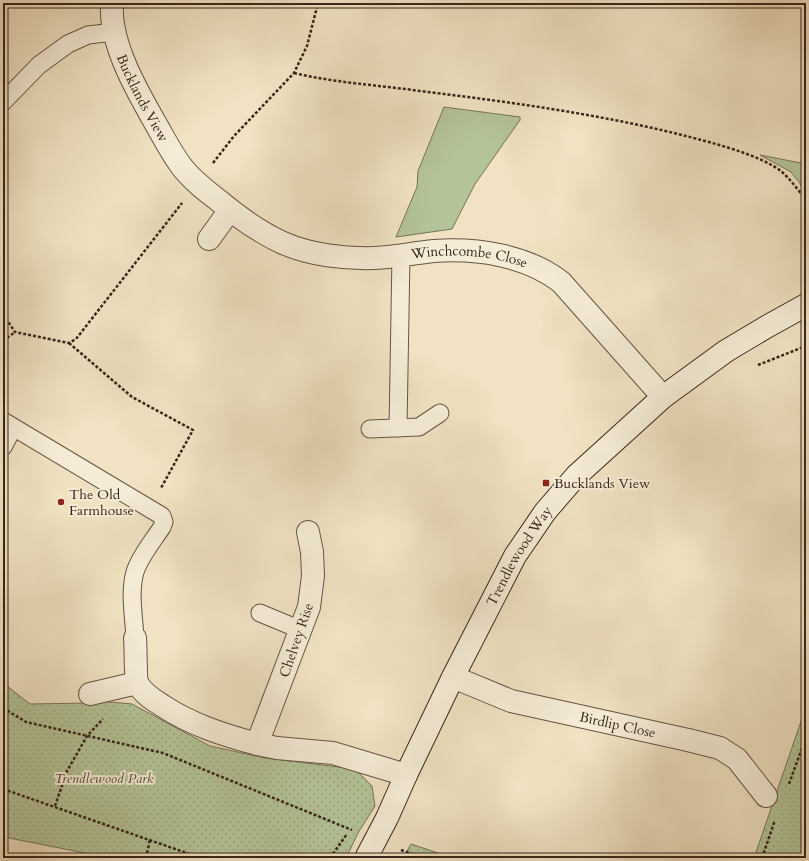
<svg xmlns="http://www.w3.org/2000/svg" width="809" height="861" font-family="Cardo,serif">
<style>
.grass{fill:#b4c498;stroke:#767459}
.park{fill:url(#park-dots);stroke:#767459}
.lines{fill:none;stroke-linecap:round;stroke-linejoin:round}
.lane-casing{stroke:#675444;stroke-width:19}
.street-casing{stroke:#675444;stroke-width:24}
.secondary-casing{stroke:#39251a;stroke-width:24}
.path{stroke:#39251a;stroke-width:2.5;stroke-dasharray:3 2;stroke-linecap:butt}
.lane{stroke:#f5ecd7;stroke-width:17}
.street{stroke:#f5ecd7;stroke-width:22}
.secondary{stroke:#f5ecd7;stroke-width:22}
.poi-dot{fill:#8f2418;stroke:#f5ecd7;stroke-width:1.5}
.labels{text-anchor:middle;stroke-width:4;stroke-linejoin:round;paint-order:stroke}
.street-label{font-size:14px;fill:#39251a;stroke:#f5ecd7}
.poi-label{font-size:14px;fill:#39251a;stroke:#f5ecd7;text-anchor:start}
.park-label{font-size:14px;font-style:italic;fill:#584d3a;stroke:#f5ecd7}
</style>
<defs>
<pattern id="park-dots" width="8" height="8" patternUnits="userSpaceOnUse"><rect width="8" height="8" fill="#b4c498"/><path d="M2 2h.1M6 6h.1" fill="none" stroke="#9ca882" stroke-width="1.8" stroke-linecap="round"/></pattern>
</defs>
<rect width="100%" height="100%" fill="#f0e2c2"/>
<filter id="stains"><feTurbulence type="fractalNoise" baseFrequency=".005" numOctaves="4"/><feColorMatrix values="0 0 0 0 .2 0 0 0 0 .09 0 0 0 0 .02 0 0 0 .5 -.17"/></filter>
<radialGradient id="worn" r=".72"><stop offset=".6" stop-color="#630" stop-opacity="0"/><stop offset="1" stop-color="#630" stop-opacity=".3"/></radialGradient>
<g class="grass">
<polygon points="444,107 520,117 520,120 475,184 452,229 396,237 417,187 418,171"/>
<polygon points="760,155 806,164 806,193 799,182 791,172"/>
</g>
<g class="park">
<polygon points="3,683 30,704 89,703 99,701 132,704 210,746 265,758 355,769 372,786 375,806 358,833 346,858 110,858 9,838 3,835"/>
<polygon points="806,707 806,858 754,858"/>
<polygon points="411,844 453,858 403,858"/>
</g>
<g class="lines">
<g class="lane-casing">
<g id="lane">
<polyline points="3,102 39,65 68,44 88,35 114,32"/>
<path d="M3 421 162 516 164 522 162 527C153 541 140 556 135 572 129 593 134 617 135 638"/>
<polyline points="398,428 401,255"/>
<polyline points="370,429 419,427 440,413"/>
<polyline points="3,447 13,428"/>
<polyline points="260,613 301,630"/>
</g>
</g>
<g class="street-casing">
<g id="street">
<path id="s1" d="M112 3C109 43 137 91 157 126 165 140 172 154 182 167 192 180 205 190 218 200 237 216 259 232 283 243 310 255 345 259 375 258 395 257 414 253 434 251 477 248 526 255 561 282L663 397"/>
<polyline points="209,239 230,210"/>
<polyline points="308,532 312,552 313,576 309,607 257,744 277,748 333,753 406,775"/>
<path d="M135 638C136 647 135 679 138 684 143 694 154 700 163 706 192 725 224 735 257 744"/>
<path id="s2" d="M453 677 511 701 688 740 720 748 737 759 766 796"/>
<polyline points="90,694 137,683"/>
</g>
</g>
<g class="secondary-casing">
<g id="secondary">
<path id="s3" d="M366 858 387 818 406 775 453 677 515 556 545 512 576 476 663 397 726 351 768 326 806 305"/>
</g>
</g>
<g class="path">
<path d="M294 73C336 83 378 85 420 91 510 102 599 114 686 136 713 143 761 155 782 172 791 180 799 191 806 200"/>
<polyline points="213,163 234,136 294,73 307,46 318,3"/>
<polyline points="3,314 15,332 69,343 76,339 182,203"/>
<polyline points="3,341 15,332"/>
<polyline points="69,343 132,397 193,430 161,488"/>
<polyline points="758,365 806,346"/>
<polyline points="3,708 26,722 163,753 352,830"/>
<polyline points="789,784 806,737"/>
<polyline points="3,789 201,858"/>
<polyline points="55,806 67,771 87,736 103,719"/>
<polyline points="401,850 423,858"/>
<polyline points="146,858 150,839"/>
<polyline points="330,858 347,834"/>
<polyline points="762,858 775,820"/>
</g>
<use href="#lane" class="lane"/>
<use href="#street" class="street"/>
<use href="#secondary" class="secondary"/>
</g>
<g class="poi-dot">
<rect x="542" y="479" width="8" height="8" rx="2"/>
<circle cx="61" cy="502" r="4"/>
</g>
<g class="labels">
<g class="street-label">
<text dy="5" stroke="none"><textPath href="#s1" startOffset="101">Bucklands View</textPath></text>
<text dy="5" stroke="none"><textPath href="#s1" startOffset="497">Winchcombe Close</textPath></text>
<text dy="5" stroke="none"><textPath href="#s3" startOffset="339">Trendlewood Way</textPath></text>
<text transform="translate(296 640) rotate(-71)" y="5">Chelvey Rise</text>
<text dy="5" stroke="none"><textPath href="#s2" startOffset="172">Birdlip Close</textPath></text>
</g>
<g class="poi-label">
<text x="554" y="488">Bucklands View</text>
<text x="69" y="499">The Old<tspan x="69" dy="16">Farmhouse</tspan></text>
</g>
<g class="park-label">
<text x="104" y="783">Trendlewood Park</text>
</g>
</g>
<rect width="809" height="861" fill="none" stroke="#f0e2c2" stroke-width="16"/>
<rect x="4" y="4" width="801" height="853" fill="none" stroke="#39251a" stroke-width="2"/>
<rect x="8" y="8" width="793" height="845" fill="none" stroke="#39251a"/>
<rect width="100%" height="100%" filter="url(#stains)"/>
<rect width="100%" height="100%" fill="url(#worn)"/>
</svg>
